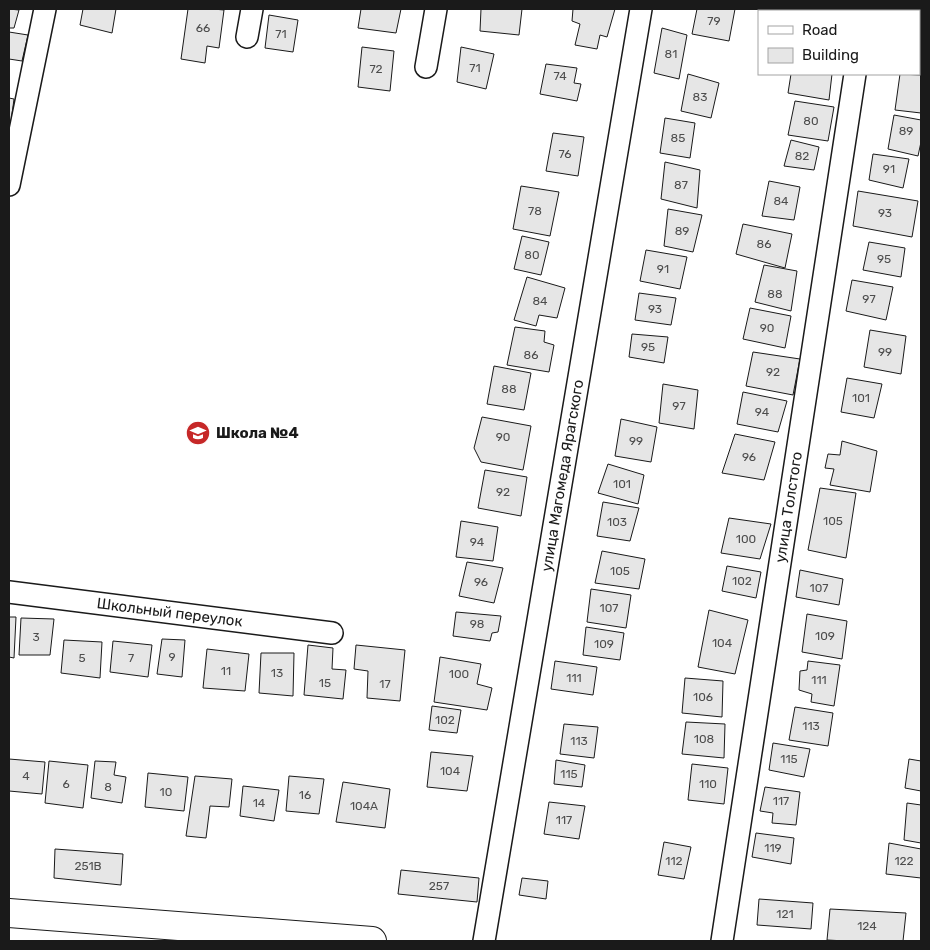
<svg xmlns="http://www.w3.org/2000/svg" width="930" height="950" font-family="Rubik,sans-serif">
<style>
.building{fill:#e6e6e6;stroke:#1a1a1a}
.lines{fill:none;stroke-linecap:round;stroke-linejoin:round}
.minor-casing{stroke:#1a1a1a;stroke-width:24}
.highway-casing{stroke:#1a1a1a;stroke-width:30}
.minor{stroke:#fff;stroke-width:21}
.highway{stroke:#fff;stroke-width:28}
.labels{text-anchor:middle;stroke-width:4;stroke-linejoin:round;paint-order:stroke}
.number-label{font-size:12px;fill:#4d4d4d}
.poi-label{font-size:15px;font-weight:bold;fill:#1a1a1a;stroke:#fff;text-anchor:start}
.street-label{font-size:15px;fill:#1a1a1a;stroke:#fff}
</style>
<rect width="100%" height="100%" fill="#fff"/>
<g class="building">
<polygon points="9,9 19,10 14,28 9,28"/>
<polygon points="83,9 116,9 112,33 80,25"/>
<polygon points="188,9 213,9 224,10 219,48 207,46 205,63 181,59"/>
<polygon points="361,9 401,9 396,33 358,28"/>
<polygon points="481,9 522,9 519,35 480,31"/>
<polygon points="573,9 615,9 607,37 600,35 597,49 575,45 580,24 572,21"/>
<polygon points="697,9 735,9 729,41 692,34"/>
<polygon points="813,9 854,9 854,11 812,11"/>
<polygon points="909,9 921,9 921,22 919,21 919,11 908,11"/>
<polygon points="269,15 298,20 293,52 265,48"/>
<polygon points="662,28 687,35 679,79 654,73"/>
<polygon points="919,31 921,31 921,60 919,59"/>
<polygon points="9,32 28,35 22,61 9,59"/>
<polygon points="362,47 394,51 390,91 358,87"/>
<polygon points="461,47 494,54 486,89 457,82"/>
<polygon points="546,64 577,68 574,83 581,84 577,101 540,94"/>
<polygon points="688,74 719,83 711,118 681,111"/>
<polygon points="791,74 832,74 829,100 788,93"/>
<polygon points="900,74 921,75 921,113 895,110"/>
<polygon points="9,98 14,99 11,122 9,122"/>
<polygon points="795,101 834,107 828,141 788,135"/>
<polygon points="894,115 921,120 921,142 918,156 888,149"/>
<polygon points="665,118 695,123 690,158 660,153"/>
<polygon points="553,133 584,137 578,176 546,171"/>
<polygon points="791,140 819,147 814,170 784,166"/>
<polygon points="873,154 909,159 903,188 869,180"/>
<polygon points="665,162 700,170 697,208 661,199"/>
<polygon points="769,181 800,187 794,220 762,216"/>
<polygon points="521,186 559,192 550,236 513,229"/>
<polygon points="858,191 918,201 912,237 853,226"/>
<polygon points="668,209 702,215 693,252 664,246"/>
<polygon points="743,224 792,234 785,268 736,254"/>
<polygon points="522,236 549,242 541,275 514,269"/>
<polygon points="869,242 905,248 901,277 863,270"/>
<polygon points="646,250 687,257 680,289 640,281"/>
<polygon points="764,265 797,271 791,311 755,302"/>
<polygon points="527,277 565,288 557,318 539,315 536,326 514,320"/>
<polygon points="852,280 893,287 886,320 846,311"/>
<polygon points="639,293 676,298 671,325 635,320"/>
<polygon points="750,308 791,316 785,348 743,339"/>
<polygon points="515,327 545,331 544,342 554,345 549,372 507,365"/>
<polygon points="870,330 906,336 901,374 864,367"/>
<polygon points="632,334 668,337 664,363 629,357"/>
<polygon points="753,352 800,359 793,395 746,386"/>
<polygon points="494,366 531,373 524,410 487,404"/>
<polygon points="847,378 882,384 874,418 841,412"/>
<polygon points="663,384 698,390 694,429 659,423"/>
<polygon points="743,392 787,401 778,432 737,424"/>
<polygon points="482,417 531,426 523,470 481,462 474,448"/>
<polygon points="621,419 657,427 651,462 615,456"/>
<polygon points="735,434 775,442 764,480 722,473"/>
<polygon points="842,441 877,451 870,492 830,485 834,469 825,468 828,454 840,455"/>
<polygon points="608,464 644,475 638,504 598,493"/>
<polygon points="485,470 527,477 521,516 478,508"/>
<polygon points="820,488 856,493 846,558 808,550"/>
<polygon points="603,502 639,508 630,541 597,536"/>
<polygon points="729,518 771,524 760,559 721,553"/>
<polygon points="461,521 498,527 493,561 456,557"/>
<polygon points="602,551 645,559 639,589 595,583"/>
<polygon points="467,562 503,568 494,603 459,596"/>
<polygon points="727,566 761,572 756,598 722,591"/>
<polygon points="800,570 843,579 839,605 796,597"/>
<polygon points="591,589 631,595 626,628 587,622"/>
<polygon points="709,610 748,620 735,674 698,667"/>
<polygon points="456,612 501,616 498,632 492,633 490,641 453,636"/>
<polygon points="807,614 847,621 842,659 802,652"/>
<polygon points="9,617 16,617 14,658 9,657"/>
<polygon points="21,618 54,619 50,655 19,655"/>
<polygon points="586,627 624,633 620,660 583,655"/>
<polygon points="162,639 185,640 182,677 157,674"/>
<polygon points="64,640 102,642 100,678 61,673"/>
<polygon points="113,641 152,645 148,677 110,672"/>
<polygon points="308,645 333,648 332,669 346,670 343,699 304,695"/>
<polygon points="356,645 405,650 400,701 367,698 368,671 354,669"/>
<polygon points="207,649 249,654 245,691 203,688"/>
<polygon points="261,653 294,653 293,696 259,693"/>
<polygon points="440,657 481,664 477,684 492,688 487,710 434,702"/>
<polygon points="555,661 597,667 593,695 551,689"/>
<polygon points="808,661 840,665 834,706 811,702 812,694 799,690 800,671 807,670"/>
<polygon points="685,678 723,681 722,717 682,713"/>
<polygon points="432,706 461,710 457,733 429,730"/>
<polygon points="795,707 833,713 828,746 789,740"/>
<polygon points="686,722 725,724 724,758 682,754"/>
<polygon points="564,724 598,727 594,758 560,754"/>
<polygon points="773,743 810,749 804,777 769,770"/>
<polygon points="431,752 473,756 467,791 427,787"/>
<polygon points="9,759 45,762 42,794 9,791"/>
<polygon points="909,759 921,761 921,791 905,788"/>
<polygon points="556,760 585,765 582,787 554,784"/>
<polygon points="49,761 88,765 83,808 45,803"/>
<polygon points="95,761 116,762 114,775 126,777 122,803 91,798"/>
<polygon points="692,764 728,768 724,804 688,800"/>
<polygon points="148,773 188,777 184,811 145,807"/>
<polygon points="195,776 232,779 229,807 210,806 206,838 186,836"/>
<polygon points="289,776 324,779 319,814 286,811"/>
<polygon points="343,782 390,789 385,828 336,822"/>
<polygon points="243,786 279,790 274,821 240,816"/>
<polygon points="765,787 800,792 796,825 772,823 773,813 760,811"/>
<polygon points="549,802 585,806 579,839 544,834"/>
<polygon points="907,803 921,805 921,843 904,840"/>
<polygon points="756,833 794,838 791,864 752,857"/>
<polygon points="664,842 691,847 684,879 658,875"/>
<polygon points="889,843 921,849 921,878 886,874"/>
<polygon points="55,849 123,854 121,885 54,878"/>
<polygon points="401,870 479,878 477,902 398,894"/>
<polygon points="522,878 548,881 546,899 519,895"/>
<polygon points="759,899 813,903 811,929 757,925"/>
<polygon points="830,909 906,913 903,941 846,941 827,940"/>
</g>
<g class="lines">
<g class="minor-casing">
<g id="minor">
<polyline points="864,11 865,9"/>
<polyline points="247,37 252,9"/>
<polyline points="426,67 436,9"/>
<polyline points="9,185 45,9"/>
<path id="s1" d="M9 592 332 633"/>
<path id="s2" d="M484 941 641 9"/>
<path id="s3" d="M722 941 855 74"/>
</g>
</g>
<g class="highway-casing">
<polyline id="highway" points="9,913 372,941"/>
</g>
<use href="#minor" class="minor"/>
<use href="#highway" class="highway"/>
</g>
<defs>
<g id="school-disc" transform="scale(1.25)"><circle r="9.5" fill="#c62828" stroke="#fff"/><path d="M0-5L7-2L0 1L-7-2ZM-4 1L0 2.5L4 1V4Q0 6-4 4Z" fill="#fff"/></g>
</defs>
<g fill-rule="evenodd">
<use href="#school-disc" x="198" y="433"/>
</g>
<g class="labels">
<g class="number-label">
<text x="714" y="25">79</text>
<text x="203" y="32">66</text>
<text x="281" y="38">71</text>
<text x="671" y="58">81</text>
<text x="475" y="72">71</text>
<text x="376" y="73">72</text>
<text x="560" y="80">74</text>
<text x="700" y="101">83</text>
<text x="811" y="125">80</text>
<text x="906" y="135">89</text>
<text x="678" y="142">85</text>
<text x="565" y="158">76</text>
<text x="802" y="160">82</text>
<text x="889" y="173">91</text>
<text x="681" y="189">87</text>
<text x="781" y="205">84</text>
<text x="535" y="215">78</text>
<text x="885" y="217">93</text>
<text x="682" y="235">89</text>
<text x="764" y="248">86</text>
<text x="532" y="259">80</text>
<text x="884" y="263">95</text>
<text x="663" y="273">91</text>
<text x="775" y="298">88</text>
<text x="869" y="303">97</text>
<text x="540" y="305">84</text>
<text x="655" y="313">93</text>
<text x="767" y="332">90</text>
<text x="648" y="351">95</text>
<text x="885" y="356">99</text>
<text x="531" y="359">86</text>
<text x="773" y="376">92</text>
<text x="509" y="393">88</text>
<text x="861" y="402">101</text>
<text x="679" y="410">97</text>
<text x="762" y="416">94</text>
<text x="503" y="441">90</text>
<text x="636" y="445">99</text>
<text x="749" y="461">96</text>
<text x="622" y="488">101</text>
<text x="503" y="496">92</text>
<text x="833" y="525">105</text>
<text x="617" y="526">103</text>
<text x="746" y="543">100</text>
<text x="477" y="546">94</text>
<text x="620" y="575">105</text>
<text x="742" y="585">102</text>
<text x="481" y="586">96</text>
<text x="819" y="592">107</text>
<text x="609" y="612">107</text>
<text x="477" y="628">98</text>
<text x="825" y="640">109</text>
<text x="36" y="641">3</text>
<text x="722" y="647">104</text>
<text x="604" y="648">109</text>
<text x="172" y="661">9</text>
<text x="82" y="662">5</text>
<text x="131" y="662">7</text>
<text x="226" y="675">11</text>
<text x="277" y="677">13</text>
<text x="459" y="678">100</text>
<text x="574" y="682">111</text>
<text x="819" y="684">111</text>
<text x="325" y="687">15</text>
<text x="385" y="688">17</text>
<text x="703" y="701">106</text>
<text x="445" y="724">102</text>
<text x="811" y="730">113</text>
<text x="704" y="743">108</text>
<text x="579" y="745">113</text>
<text x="789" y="763">115</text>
<text x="450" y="775">104</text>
<text x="569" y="778">115</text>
<text x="26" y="780">4</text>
<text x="66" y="788">6</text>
<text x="708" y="788">110</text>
<text x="108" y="791">8</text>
<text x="166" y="796">10</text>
<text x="305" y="799">16</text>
<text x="781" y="805">117</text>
<text x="259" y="807">14</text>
<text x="364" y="810">104А</text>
<text x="564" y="824">117</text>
<text x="773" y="852">119</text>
<text x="674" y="865">112</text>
<text x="904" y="865">122</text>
<text x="88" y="870">251В</text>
<text x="439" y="890">257</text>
<text x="785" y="918">121</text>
<text x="867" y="930">124</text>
</g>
<g class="poi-label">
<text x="216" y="438">Школа №4</text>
</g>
<g class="street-label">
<text dy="5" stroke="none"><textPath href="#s2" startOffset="472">улица Магомеда Ярагского</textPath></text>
<text dy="5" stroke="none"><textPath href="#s3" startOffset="439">улица Толстого</textPath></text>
<text dy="5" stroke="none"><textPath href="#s1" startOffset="162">Школьный переулок</textPath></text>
</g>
</g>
<rect width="930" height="950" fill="none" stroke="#1a1a1a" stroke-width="20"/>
<rect x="758" y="10" width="162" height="65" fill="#ffffff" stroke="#a3a3a3"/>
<rect x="768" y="26" width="25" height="8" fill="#ffffff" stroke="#a3a3a3"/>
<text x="802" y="35" font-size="15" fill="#1a1a1a">Road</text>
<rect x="768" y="48" width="25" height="15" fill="#e6e6e6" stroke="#a3a3a3"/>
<text x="802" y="60" font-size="15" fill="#1a1a1a">Building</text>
</svg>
